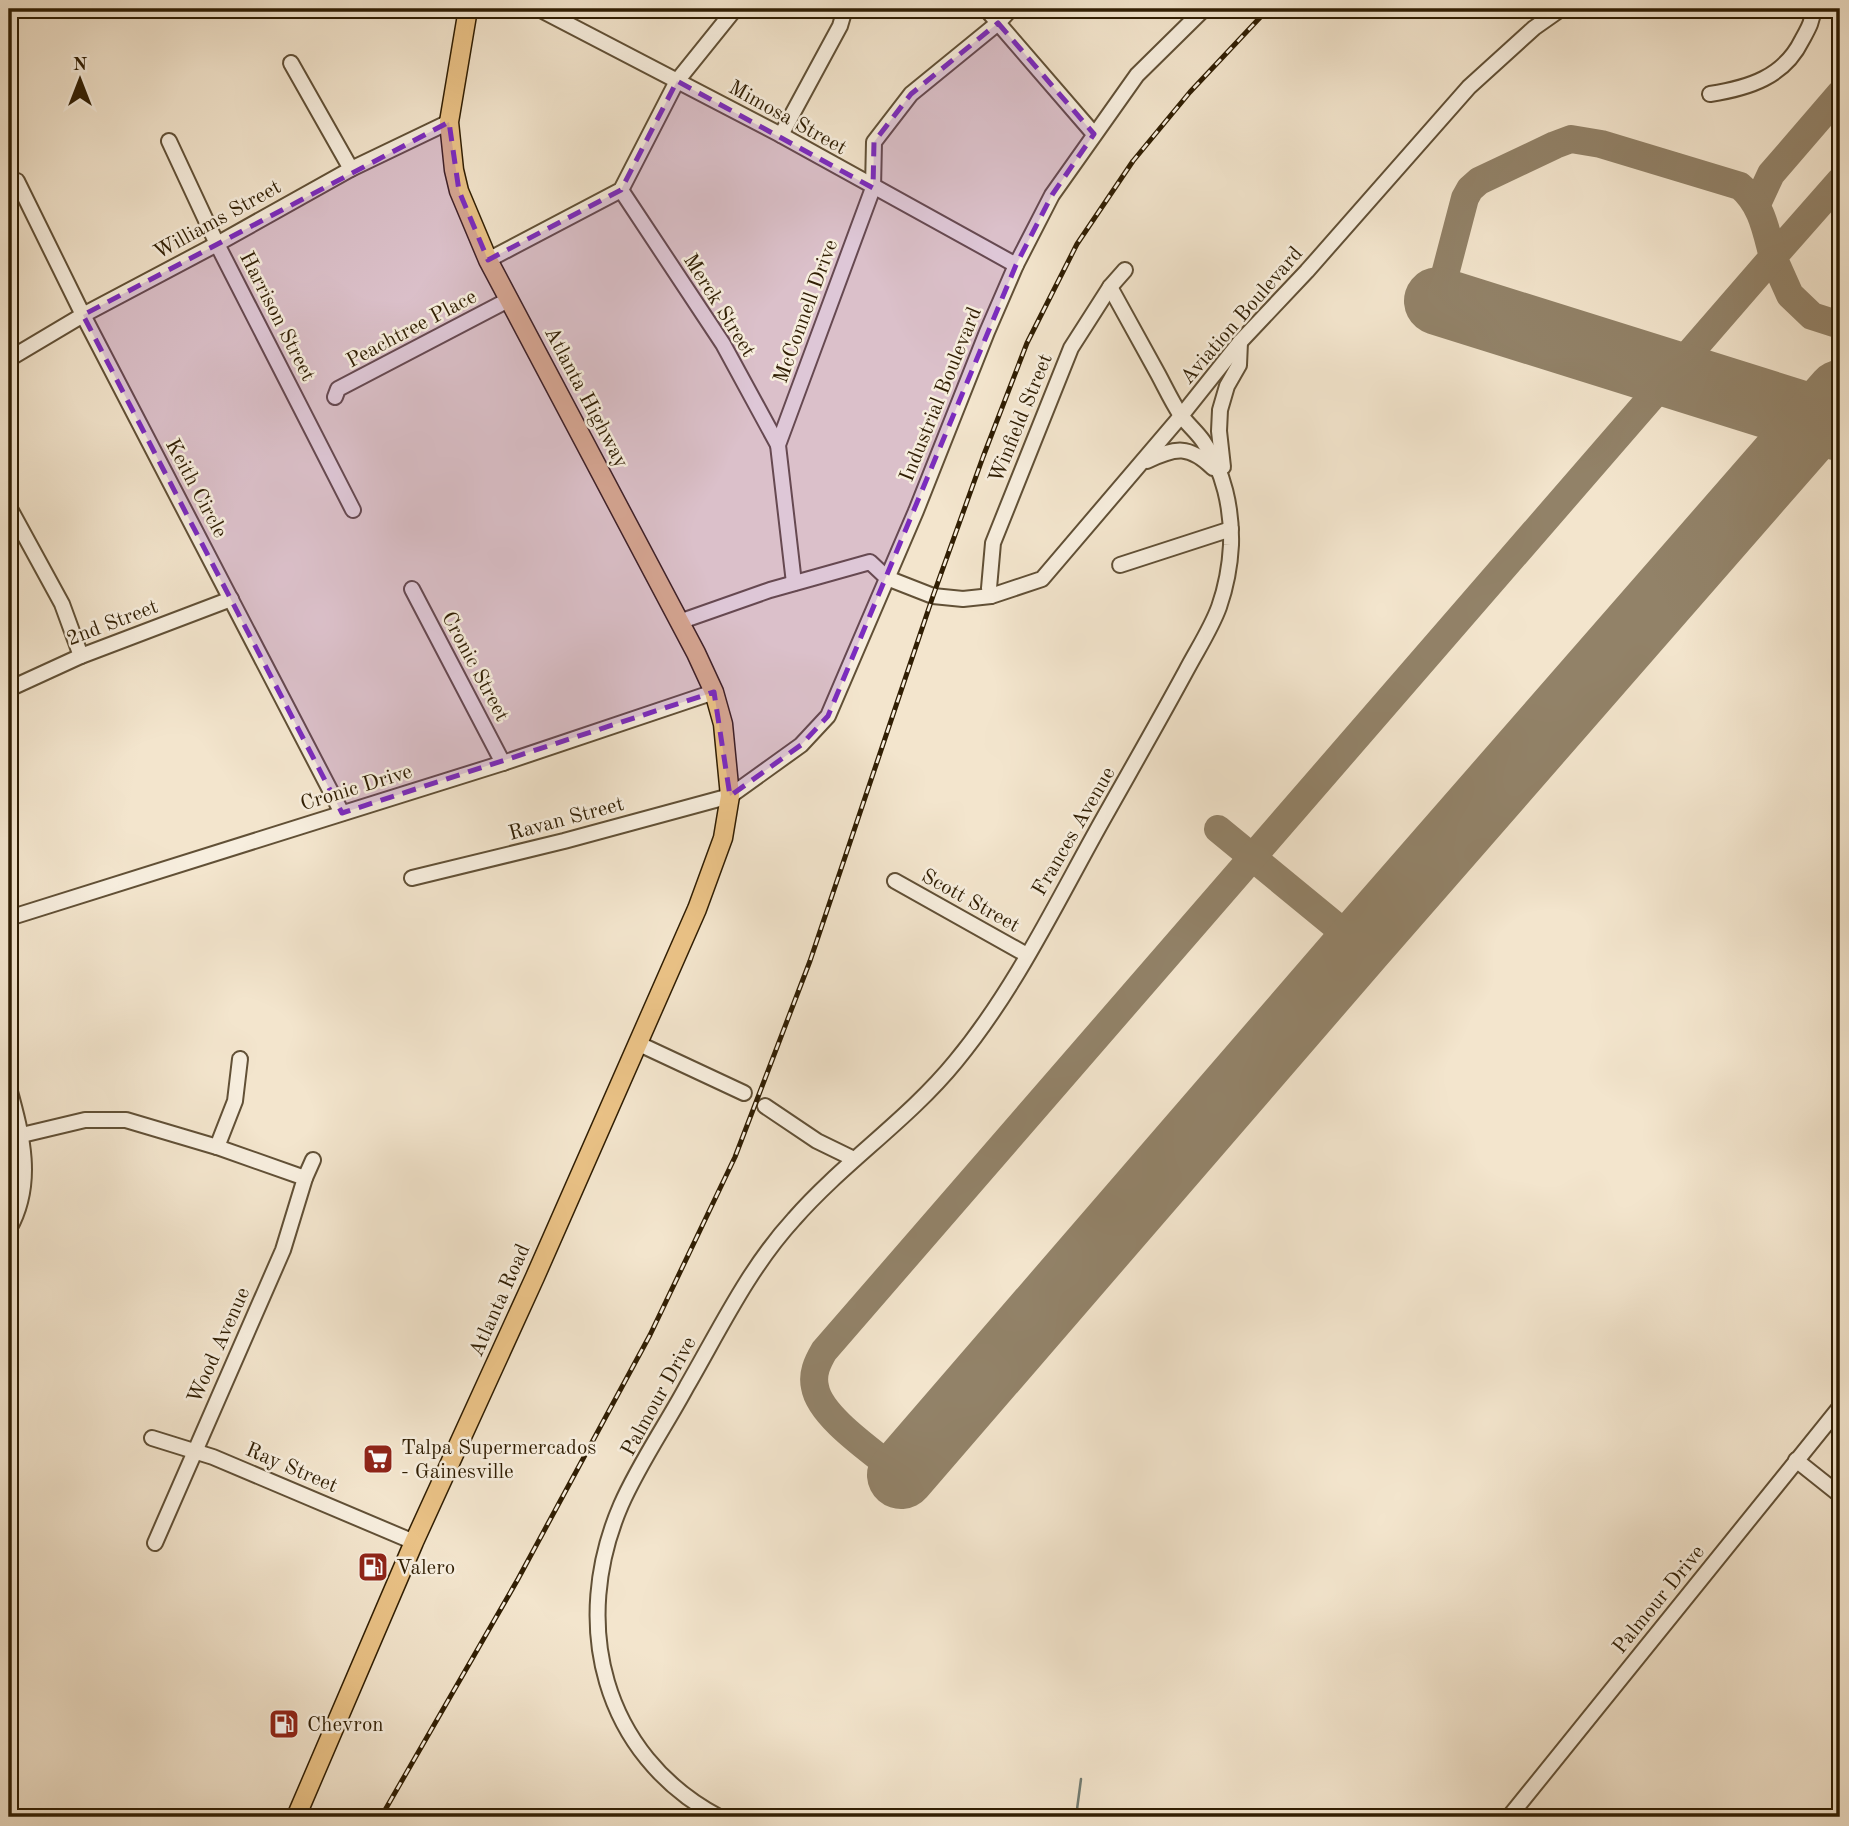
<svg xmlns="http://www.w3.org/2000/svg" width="1849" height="1826" font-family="'Old Standard TT',serif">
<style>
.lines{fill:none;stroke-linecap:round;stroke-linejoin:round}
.stream{stroke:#727d74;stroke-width:2.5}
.taxiway{stroke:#928268;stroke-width:28}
.runway{stroke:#928268;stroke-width:68}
.minor-casing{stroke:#615036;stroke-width:18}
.major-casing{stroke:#301e03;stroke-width:21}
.minor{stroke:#f7eede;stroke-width:14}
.major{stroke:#eac286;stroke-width:18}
.rail-casing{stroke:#301e03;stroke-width:5}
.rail{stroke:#f7eede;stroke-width:2.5;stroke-dasharray:8;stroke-linecap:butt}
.marked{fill:#7b2cbf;fill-opacity:0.2;stroke:#7b2cbf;stroke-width:5;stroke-dasharray:14 9;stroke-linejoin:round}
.labels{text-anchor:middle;stroke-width:5;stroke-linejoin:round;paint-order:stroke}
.street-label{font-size:21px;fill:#301e03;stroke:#f7eede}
.poi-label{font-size:21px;fill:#301e03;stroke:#f7eede;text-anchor:start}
</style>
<rect width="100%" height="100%" fill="#f3e5cd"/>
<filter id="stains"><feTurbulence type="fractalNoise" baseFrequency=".00286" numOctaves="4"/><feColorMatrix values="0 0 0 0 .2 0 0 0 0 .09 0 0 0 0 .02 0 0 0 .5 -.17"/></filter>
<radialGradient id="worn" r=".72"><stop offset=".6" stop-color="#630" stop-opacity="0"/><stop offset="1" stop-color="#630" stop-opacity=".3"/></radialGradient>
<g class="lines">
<polyline class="stream" points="1076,1817 1081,1779"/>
<g class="taxiway">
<polyline points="1840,181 1773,257 1790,295 1812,316 1840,325"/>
<polyline points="1757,204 1771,174 1840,94"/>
<polyline points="1218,829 1359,945"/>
<path d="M901 1475C878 1455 820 1418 815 1387 812 1374 817 1363 824 1351L1773 257C1766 231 1762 204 1740 186L1601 144 1571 139 1555 145 1479 181 1470 189 1465 198 1438 301"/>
</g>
<g class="runway">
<polyline points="1438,301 1840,427"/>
<polyline points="901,1475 1359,945 1840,394"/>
</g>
<g class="minor-casing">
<g id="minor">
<polyline points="539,9 781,135 1016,265"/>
<polyline points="986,9 1094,134"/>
<polyline points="291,63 351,169"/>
<path d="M1710 94C1749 88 1784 77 1802 40 1808 29 1813 21 1813 9"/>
<polyline points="781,135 840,26 845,9"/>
<polyline points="169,141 217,244 353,510"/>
<polyline points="17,181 83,315 342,813"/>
<polyline points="621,190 723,344 778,445"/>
<polyline points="488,260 621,190 677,81 735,9"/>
<polyline points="9,359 83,315 217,244 351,169 449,122"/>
<polyline points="335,397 338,389 510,299"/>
<path d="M1147 461C1176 447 1189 445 1213 468"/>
<polyline points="1223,467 1219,431 1220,410 1227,386 1239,365 1240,342"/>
<polyline points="9,507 62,604 81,656"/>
<polyline points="1120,565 1231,529"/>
<polyline points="794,583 778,445 873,188 874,142 911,94 998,23 1011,9"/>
<polyline points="412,589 503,763"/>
<polyline points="991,596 989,588 993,543 1071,348 1110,287 1125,270"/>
<polyline points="679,622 770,590 870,562 887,578 933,596 963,599 991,596 1042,579 1181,416 1240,342 1307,271 1469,87 1534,28 1561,9"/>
<polyline points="9,689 81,656 231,599"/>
<polyline points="412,878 564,841 730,796 801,745 828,716 916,511 987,332 1016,265 1052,195 1137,75 1204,9"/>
<polyline points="895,881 1027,955"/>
<polyline points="9,918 503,763 714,692"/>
<polyline points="637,1043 744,1093"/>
<path d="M9 1088C22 1135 35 1183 9 1229"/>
<polyline points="765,1106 817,1141 854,1159"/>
<polyline points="22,1135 85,1120 126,1120 217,1147 305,1178"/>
<polyline points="217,1147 235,1101 240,1059"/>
<polyline points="152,1438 213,1457 414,1542"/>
<polyline points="1796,1460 1840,1495"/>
<polyline points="155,1543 283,1250 305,1178 313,1160"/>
<path d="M719 1817C602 1755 570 1623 621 1505 639 1464 666 1425 687 1386 720 1329 749 1268 794 1219 844 1162 908 1120 956 1061 1017 987 1059 897 1106 814 1133 766 1160 719 1186 671 1197 650 1211 629 1219 607 1226 587 1230 565 1231 545 1232 509 1224 471 1203 441 1196 431 1187 424 1180 414 1172 402 1165 387 1158 374 1142 345 1126 316 1110 287"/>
<polyline points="1509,1817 1840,1407"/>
</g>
</g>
<g class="major-casing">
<polyline id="major" points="296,1817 414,1542 535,1277 697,909 723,838 730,796 723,724 714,692 696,653 488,260 459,191 454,170 449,122 468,9"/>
</g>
<use href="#minor" class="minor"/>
<use href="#major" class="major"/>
<g class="rail-casing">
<polyline id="rail" points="381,1817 518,1579 650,1335 735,1157 810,961 933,596 983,457 1027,343 1077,244 1133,161 1190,92 1268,9"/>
</g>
<use href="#rail" class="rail"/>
</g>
<path class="marked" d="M998 23 1094 134 1052 195 1016 265 828 716 801 745 730 796 714 692 342 813 83 315 449 122 459 191 488 260 621 190 677 81 873 188 874 142 911 94Z"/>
<defs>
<g id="supermarket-square" transform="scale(1.575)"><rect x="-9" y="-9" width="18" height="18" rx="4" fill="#8f2418" stroke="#f7eede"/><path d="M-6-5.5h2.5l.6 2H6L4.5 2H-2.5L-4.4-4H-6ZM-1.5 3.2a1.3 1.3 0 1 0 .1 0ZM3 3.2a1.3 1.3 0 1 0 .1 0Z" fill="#fff"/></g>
<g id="fuel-square" transform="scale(1.575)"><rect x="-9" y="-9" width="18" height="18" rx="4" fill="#8f2418" stroke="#f7eede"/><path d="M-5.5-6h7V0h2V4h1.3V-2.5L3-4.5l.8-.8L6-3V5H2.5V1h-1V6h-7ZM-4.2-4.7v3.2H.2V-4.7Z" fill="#fff"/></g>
</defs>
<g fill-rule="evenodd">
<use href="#supermarket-square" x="378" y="1459"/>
<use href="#fuel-square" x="373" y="1567"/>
<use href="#fuel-square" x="284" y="1724"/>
</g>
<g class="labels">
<g class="street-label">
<text transform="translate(788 117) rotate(29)" y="7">Mimosa Street</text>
<text transform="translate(217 219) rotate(-29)" y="7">Williams Street</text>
<text transform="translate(720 305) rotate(58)" y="7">Merck Street</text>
<text transform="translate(805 311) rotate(-70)" y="7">McConnell Drive</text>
<text transform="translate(1241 315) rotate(-49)" y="7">Aviation Boulevard</text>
<text transform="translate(278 316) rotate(63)" y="7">Harrison Street</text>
<text transform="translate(411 328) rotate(-28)" y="7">Peachtree Place</text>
<text transform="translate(940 394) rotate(-68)" y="7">Industrial Boulevard</text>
<text transform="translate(587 397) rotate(62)" y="7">Atlanta Highway</text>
<text transform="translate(1020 418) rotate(-68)" y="7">Winfield Street</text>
<text transform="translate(197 488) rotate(62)" y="7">Keith Circle</text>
<text transform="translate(112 622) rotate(-21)" y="7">2nd Street</text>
<text transform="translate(476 666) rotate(62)" y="7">Cronic Street</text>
<text transform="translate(356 787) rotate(-17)" y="7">Cronic Drive</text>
<text transform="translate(566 818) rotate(-15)" y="7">Ravan Street</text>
<text transform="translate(1073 831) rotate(-60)" y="7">Frances Avenue</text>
<text transform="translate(971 900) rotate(29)" y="7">Scott Street</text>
<text transform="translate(499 1300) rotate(-66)" y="7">Atlanta Road</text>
<text transform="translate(218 1345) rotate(-66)" y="7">Wood Avenue</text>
<text transform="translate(658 1396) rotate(-61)" y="7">Palmour Drive</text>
<text transform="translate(292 1467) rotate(23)" y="7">Ray Street</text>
<text transform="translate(1658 1599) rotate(-51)" y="7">Palmour Drive</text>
</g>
<g class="poi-label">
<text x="401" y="1454">Talpa Supermercados<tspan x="401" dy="24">- Gainesville</tspan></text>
<text x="396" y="1574">Valero</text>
<text x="307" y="1731">Chevron</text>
</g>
</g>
<rect width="1849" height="1826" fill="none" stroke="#f3e5cd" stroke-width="35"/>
<rect x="10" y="10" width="1828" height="1805" fill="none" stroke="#301e03" stroke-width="3.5"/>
<rect x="18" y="18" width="1814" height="1791" fill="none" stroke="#301e03" stroke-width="2"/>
<g transform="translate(80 80)" stroke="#f7eede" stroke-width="5" paint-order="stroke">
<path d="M0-5L12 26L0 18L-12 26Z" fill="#301e03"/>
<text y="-10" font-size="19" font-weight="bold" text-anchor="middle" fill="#301e03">N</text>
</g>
<rect width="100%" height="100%" filter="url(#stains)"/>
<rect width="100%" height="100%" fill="url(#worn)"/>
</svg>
